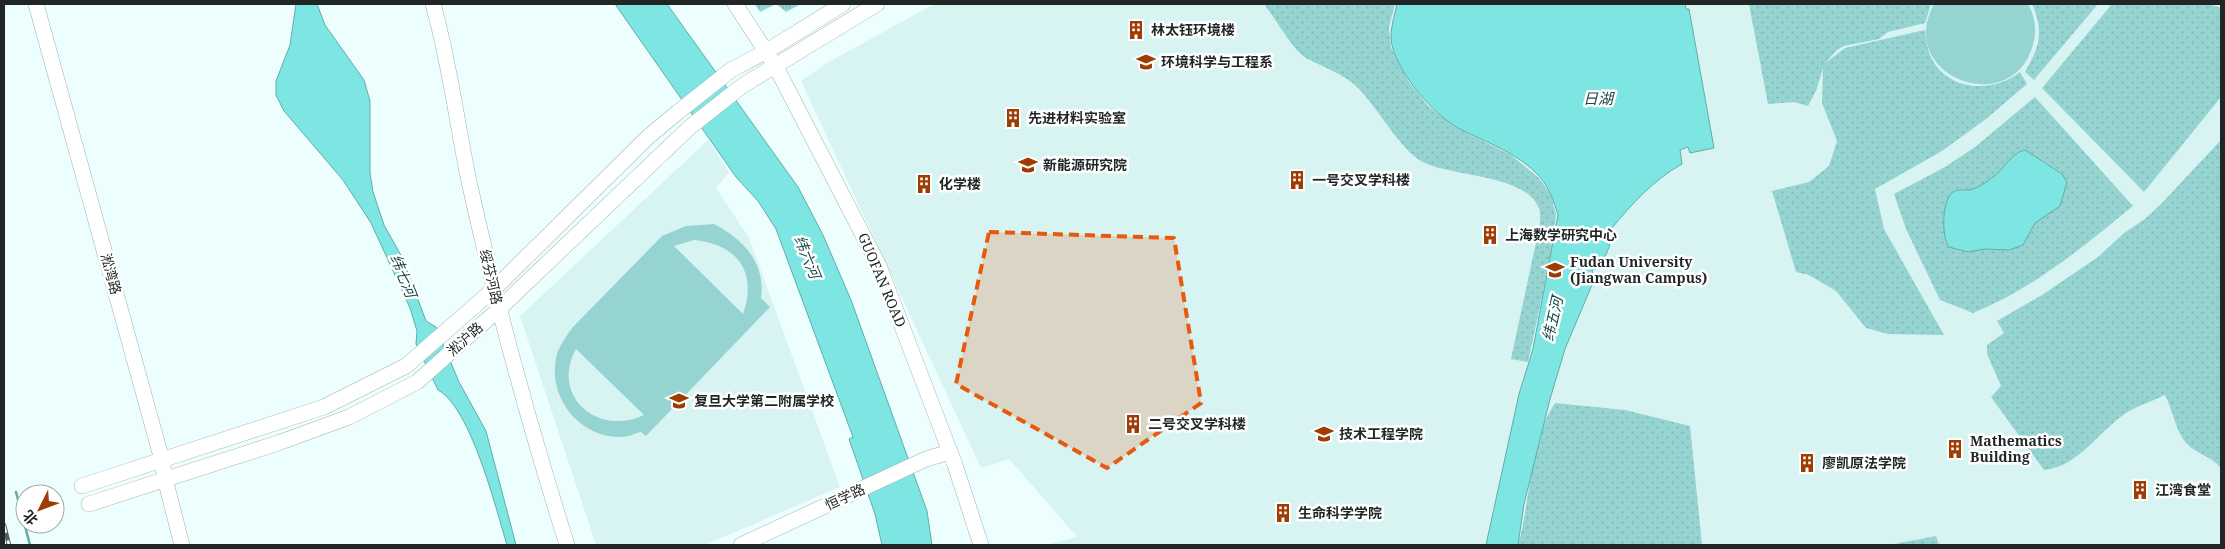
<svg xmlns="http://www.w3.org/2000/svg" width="2225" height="549" font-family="'Noto Serif','Noto Sans SC',serif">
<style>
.built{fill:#d7f4f3}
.grass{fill:url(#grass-dots)}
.park{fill:url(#park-tufts)}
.pitch{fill:#96d4d1;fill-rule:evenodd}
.water{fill:#7ee6e2;stroke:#62aca9}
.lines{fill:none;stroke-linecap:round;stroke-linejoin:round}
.stream{stroke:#62aca9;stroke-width:2.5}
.secondary-casing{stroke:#a0b2b1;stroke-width:16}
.secondary{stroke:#fff;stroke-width:15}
.rail-casing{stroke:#555f5e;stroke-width:4.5}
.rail{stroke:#fff;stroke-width:2.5;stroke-dasharray:8;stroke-linecap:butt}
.marked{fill:#e8590c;fill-opacity:0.2;stroke:#e8590c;stroke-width:4;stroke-dasharray:10 6;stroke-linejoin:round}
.labels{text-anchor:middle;stroke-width:5;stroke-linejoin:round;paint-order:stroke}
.poi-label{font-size:14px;font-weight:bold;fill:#1f2625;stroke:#fff;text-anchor:start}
.street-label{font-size:14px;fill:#1f2625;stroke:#fff}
.water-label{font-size:15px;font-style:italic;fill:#194947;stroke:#fff}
</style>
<defs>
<pattern id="grass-dots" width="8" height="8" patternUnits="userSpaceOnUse" patternTransform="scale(1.25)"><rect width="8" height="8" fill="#96d4d1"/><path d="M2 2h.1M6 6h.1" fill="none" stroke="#81b6b3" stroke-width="1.8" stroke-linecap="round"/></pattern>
<pattern id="park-tufts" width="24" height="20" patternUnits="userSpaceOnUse" patternTransform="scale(1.25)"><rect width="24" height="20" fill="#96d4d1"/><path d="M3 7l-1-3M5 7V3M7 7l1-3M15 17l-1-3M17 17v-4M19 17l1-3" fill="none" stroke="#81b6b3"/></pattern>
</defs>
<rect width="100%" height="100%" fill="#ecfffe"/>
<g class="built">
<polygon points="934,4 2221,4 2221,545 1046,545 1077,537 1009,459 981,468 801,81 825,64"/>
<polygon points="708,140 729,172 716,188 749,238 840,487 705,545 596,545 520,316"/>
</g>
<g class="grass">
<path d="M1264 4H1395L1389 27 1391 48 1409 82 1428 106 1455 127 1511 155 1539 178 1551 195 1556 215 1552 250 1528 362 1511 359 1540 224C1540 218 1541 211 1538 206 1522 174 1453 177 1423 162 1400 150 1378 108 1358 88 1343 73 1324 68 1306 58 1292 49 1275 18 1264 4Z"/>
<path d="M1749 4H1931L1925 23 1888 32 1879 39 1844 46 1837 50 1825 63 1845 48 1925 30C1926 42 1928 53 1934 63 1953 92 1995 92 2020 72L2027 84 1986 119 1942 151 1875 189 1884 229 1944 335 1888 334 1866 328 1836 291 1809 275 1796 272 1772 191 1809 182 1829 166 1837 141 1822 103 1823 68 1816 91 1808 106 1794 102 1768 104Z"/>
<path d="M2032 4H2098L2034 80 2025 72C2040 46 2044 32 2032 4Z"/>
<polygon points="2112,4 2209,4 2221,8 2221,97 2144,192 2042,88"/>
<path d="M2035 97 2133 206C2084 246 2033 289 1973 313L1940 300 1906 229 1894 194 1945 167 1975 147Z"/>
<path d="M2221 140V468C2211 456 2196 454 2186 443 2175 430 2173 410 2165 395 2153 401 2140 405 2129 411 2101 428 2079 467 2044 470L1991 397 2001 386 1987 354V345L2004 333 1997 321 2042 295 2098 257 2124 233 2145 219 2162 203Z"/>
<path d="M1555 403 1625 410 1690 426 1702 545H1518C1531 501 1529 442 1555 403Z"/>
<polygon points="1936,536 1939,545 1889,545"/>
</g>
<polygon class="park" points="755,4 801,4 786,12 776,4 760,12"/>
<g class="pitch">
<path d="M1934 4H2028C2036 17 2037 34 2032 48 2009 119 1895 76 1934 4Z"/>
<path d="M714 224C743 239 766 263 761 298L770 307 646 436 641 432C635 433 628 437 622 437 580 438 548 399 556 358 558 347 566 337 572 328L662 236 686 226ZM694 240C737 244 758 272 743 314L674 246ZM576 349 644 415C598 437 550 396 576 349Z"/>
</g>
<g class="water">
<path d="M296 4H317L325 25 364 80 370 101V173L373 192 384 225 402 257 426 321 436 327 459 382 486 431 516 545H507C496 509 471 408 438 390L416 344 417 331 410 308 371 223 343 180 284 111 276 95V81L290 45Z"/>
<polygon points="615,4 667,4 798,187 823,235 851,300 927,511 932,545 882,545 875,514 849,439 853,437 776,229 758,201 736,177"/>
<path d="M1397 4H1685L1686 9H1689L1714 148 1690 153 1688 147 1680 150 1682 164C1653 180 1632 204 1611 229L1615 232 1607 243 1610 245 1600 268 1592 270 1594 280 1565 349 1550 399 1524 504 1518 545H1486L1519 394 1533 349 1558 215C1554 201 1549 188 1540 177 1519 153 1485 142 1458 128 1432 113 1402 77 1393 49 1388 35 1394 18 1397 4Z"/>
<path d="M2025 150 2062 174 2067 182 2060 206 2035 223 2023 245 2009 250 1985 249 1968 252 1949 247C1941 237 1942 199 1953 192 1958 189 1964 190 1969 190 1977 189 1986 182 1993 177 2004 169 2011 153 2025 150Z"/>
</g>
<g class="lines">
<polyline class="stream" points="16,492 30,545"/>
<g class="secondary-casing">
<g id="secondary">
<polyline points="36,4 162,460 165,479 182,545"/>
<path d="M433 4C450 63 457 126 470 186 497 308 530 427 567 545"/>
<polyline points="735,4 776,67 879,266 955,465 981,545"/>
<polyline points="82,486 324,407 406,366 494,289 648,137 678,112 731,70 767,51 843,4"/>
<polyline points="89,504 278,443 349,417 417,382 499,309 690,127 742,86 877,4"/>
<polyline points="741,545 926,459 950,452"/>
</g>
</g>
<use href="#secondary" class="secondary"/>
<g class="rail-casing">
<polyline id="rail" points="4,525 9,545"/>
</g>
<use href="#rail" class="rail"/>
</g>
<path class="marked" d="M989 232 1174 238 1201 403 1107 468 956 384Z"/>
<defs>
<g id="building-bare" transform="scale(1.5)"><path d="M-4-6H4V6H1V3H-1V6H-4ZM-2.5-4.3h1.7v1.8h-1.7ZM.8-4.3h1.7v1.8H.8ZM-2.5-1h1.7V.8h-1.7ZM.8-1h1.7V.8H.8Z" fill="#9f3c04" stroke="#fff" stroke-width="2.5" paint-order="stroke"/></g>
<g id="university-bare" transform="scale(1.5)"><path d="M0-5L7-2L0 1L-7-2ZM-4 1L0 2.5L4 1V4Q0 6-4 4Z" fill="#9f3c04" stroke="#fff" stroke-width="2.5" paint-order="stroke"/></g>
<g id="school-bare" transform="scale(1.5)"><path d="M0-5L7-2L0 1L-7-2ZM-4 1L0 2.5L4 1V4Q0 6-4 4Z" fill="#9f3c04" stroke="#fff" stroke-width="2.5" paint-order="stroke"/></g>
</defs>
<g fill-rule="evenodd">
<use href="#building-bare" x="1136" y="30"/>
<use href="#university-bare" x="1146" y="62"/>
<use href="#building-bare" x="1013" y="118"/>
<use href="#university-bare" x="1028" y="165"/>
<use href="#building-bare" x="1297" y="180"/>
<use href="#building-bare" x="924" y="184"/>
<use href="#building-bare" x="1490" y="235"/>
<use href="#university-bare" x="1555" y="270"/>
<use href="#school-bare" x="679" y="401"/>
<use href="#building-bare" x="1133" y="424"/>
<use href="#university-bare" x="1324" y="434"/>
<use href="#building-bare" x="1955" y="449"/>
<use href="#building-bare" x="1807" y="463"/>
<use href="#building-bare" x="2140" y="490"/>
<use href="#building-bare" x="1283" y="513"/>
</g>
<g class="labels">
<g class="poi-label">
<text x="1151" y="35">林太钰环境楼</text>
<text x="1161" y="67">环境科学与工程系</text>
<text x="1028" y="123">先进材料实验室</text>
<text x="1043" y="170">新能源研究院</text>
<text x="1312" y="185">一号交叉学科楼</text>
<text x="939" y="189">化学楼</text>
<text x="1505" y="240">上海数学研究中心</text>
<text x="1570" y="267">Fudan University<tspan x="1570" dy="16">(Jiangwan Campus)</tspan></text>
<text x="694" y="406">复旦大学第二附属学校</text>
<text x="1148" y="429">二号交叉学科楼</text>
<text x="1339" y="439">技术工程学院</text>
<text x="1970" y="446">Mathematics<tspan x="1970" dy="16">Building</tspan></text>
<text x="1822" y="468">廖凯原法学院</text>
<text x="2155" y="495">江湾食堂</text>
<text x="1298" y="518">生命科学学院</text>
</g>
<g class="street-label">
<text transform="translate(111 274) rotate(75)" y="5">淞湾路</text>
<text transform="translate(491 277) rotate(77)" y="5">绥芬河路</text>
<text transform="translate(882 280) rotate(67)" y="5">GUOFAN ROAD</text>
<text transform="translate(465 339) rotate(-42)" y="5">淞沪路</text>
<text transform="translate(845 497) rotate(-25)" y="5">恒学路</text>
</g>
<g class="water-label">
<text x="1598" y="104">日湖</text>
<text transform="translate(807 257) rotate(68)" y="5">纬六河</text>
<text transform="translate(403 276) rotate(68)" y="5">纬七河</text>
<text transform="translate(1553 319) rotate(-77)" y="5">纬五河</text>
</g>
</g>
<rect width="2225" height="549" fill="none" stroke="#1f2625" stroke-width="10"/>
<g transform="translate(40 509) rotate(228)"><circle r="24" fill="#ffffff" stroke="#a5a8a8"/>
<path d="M0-4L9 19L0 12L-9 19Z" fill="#9f3c04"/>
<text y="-8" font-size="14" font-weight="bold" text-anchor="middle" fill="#1f2625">北</text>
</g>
</svg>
